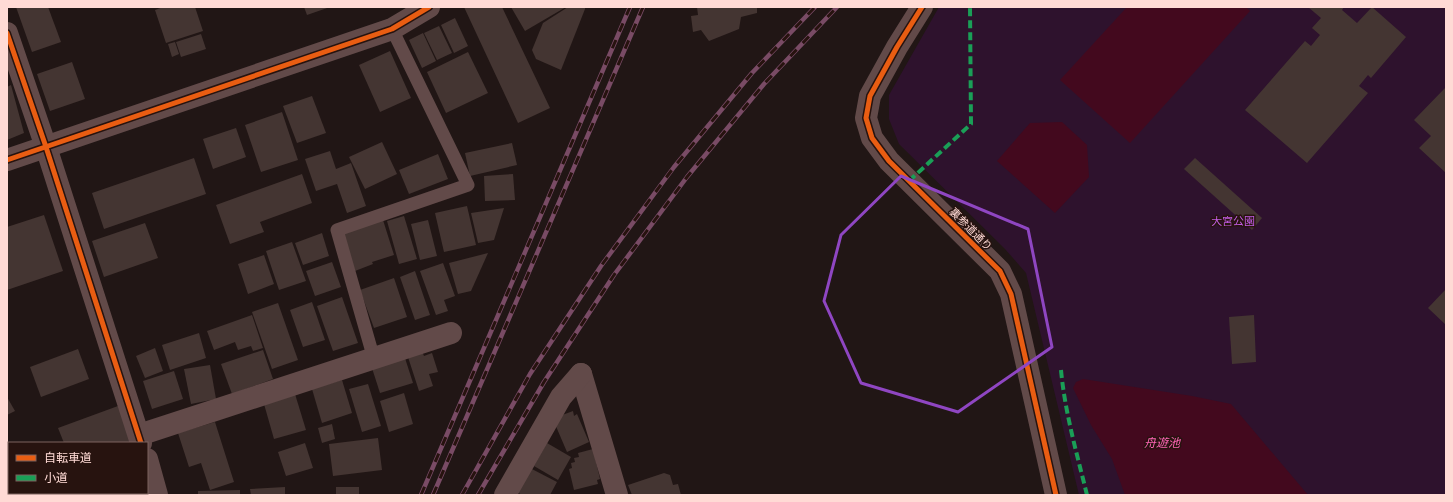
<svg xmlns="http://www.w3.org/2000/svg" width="1453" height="502" font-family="'Roboto Condensed','Noto Sans JP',sans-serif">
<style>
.green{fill:#2e122d}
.water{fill:#43091e}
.building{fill:#443532}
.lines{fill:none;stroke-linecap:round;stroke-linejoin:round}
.service{stroke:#624a49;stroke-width:13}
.minor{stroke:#624a49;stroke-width:22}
.tertiary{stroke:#624a49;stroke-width:22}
.rail-casing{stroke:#794b65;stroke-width:4.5}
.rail{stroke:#27130f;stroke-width:3;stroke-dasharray:9;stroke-linecap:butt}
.quiet{stroke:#1a9f57;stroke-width:4;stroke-dasharray:8 4;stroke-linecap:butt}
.cycleway-casing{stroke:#27130f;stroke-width:8}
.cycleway{stroke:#e95d12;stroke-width:5}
.marked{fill:none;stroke:#8f46c2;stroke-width:3;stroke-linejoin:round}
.labels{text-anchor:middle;stroke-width:3;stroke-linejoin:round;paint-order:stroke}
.park-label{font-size:11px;fill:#c25ce4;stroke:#27130f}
.street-label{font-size:11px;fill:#ffdad5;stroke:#27130f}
.water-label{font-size:12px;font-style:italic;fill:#ff63b6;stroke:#27130f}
</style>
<rect width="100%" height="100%" fill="#211615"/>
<polygon class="green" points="939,7 1446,7 1446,495 1079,495 1026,273 1005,249 899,144 889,119 889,95"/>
<g class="water">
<polygon points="1127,7 1246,7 1250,11 1130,143 1060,80"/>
<polygon points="1062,122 1087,145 1089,177 1055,213 997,161 1030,123"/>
<polygon points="1083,379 1192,396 1231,404 1308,495 1125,495 1112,459 1091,425 1073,388 1076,382"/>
</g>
<g class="building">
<polygon points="16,7 48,7 61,42 32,52"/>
<polygon points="163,7 195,7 203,31 166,43 155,10"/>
<polygon points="304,7 330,7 307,15"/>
<polygon points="464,7 502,7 550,108 518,123"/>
<polygon points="511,7 566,7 525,31"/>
<polygon points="568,7 585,7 585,9 561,70 536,59 532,50 543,23"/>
<polygon points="697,7 757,7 757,13 741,17 739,29 709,41 701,30 693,32 691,16 698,15"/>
<polygon points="1308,7 1344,7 1342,10 1357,23 1372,7 1406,37 1371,78 1368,75 1359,86 1368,93 1307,163 1245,110 1305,41 1311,46 1320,35 1312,28 1321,18"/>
<polygon points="455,18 468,46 454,53 441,25"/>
<polygon points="439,26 452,53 437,60 424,33"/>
<polygon points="423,33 436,61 422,68 409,40"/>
<polygon points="201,34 206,49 181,57 176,42"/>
<polygon points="175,42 179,54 172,57 168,44"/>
<polygon points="390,51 411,98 380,112 359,65"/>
<polygon points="468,52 488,93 446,113 427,72"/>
<polygon points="72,62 85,99 50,111 37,74"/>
<polygon points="11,85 24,133 7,140 7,87"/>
<polygon points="1446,87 1446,173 1419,148 1431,136 1414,120"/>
<polygon points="312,96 326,133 297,143 283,106"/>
<polygon points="282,112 298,160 261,172 245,125"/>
<polygon points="236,128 246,157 213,169 203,139"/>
<polygon points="382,142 397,174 365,189 349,157"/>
<polygon points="512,143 517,165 470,176 465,153"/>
<polygon points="330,151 336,169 351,163 366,206 347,213 337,184 316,191 305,159"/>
<polygon points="438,154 448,179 409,194 399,170"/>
<polygon points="194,158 206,194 104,229 92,193"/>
<polygon points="1195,158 1262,218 1252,230 1184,169"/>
<polygon points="302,174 312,203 260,222 264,232 230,244 216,205"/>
<polygon points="513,174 515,200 485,201 484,176"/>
<polygon points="467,206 476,245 444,252 435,213"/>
<polygon points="504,208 494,240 478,243 471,213"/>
<polygon points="44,215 63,271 7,290 7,227"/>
<polygon points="404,216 417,259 399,264 387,221"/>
<polygon points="383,220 394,255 372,262 373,264 355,271 342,232"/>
<polygon points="428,220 437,256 420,260 411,224"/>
<polygon points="145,223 158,258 104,277 92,241"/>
<polygon points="322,233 329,256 303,265 295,243"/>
<polygon points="292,242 306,281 279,290 266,251"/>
<polygon points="488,253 471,291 458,294 449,263"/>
<polygon points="264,255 274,284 248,294 238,264"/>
<polygon points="332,262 341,287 315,296 306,271"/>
<polygon points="443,263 455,296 444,300 448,311 436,315 420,271"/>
<polygon points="415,271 430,315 415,320 400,277"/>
<polygon points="394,278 407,317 374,328 360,290"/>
<polygon points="1446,289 1446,325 1428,308"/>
<polygon points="342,297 358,343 333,351 317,306"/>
<polygon points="312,302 325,340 303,347 290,310"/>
<polygon points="278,303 298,360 272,369 252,312"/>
<polygon points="252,315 263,348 253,351 251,346 238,350 235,342 214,350 207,331"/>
<polygon points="1254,315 1256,362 1232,364 1229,317"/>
<polygon points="199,333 206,358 170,370 162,345"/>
<polygon points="155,348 163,371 145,378 136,356"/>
<polygon points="78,349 89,379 41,397 30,367"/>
<polygon points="421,349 424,356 432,353 438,372 429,374 433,386 419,391 407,354"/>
<polygon points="263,350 273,379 232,394 221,364"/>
<polygon points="404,355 413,383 380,393 371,365"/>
<polygon points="210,365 216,399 191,404 184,369"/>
<polygon points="174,371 183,399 152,409 143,381"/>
<polygon points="342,380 352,413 322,423 312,389"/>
<polygon points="368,384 381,426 362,432 349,389"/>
<polygon points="404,393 413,424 389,432 380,401"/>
<polygon points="295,394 306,430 274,439 264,404"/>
<polygon points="7,397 15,411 7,415"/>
<polygon points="118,406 132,443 64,443 58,428"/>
<polygon points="573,411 574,416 577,414 589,442 567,452 555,424 557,417"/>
<polygon points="215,422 234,482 210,490 201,463 189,467 178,433"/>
<polygon points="332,424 335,439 322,443 318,428"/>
<polygon points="378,438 382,470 333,476 329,444"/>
<polygon points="305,443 313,468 286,476 278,452"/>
<polygon points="547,443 571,457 558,480 534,466"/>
<polygon points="593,449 600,479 597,480 598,484 574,490 569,469 572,468 571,463 575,462 574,458 579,457 578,453"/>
<polygon points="528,467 557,482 550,495 522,495 515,491"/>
<polygon points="664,473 670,475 673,485 678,484 681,495 632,495 628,485"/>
<polygon points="285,487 285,495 251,495 250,489"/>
<rect x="336" y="487" width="23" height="8"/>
<polygon points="240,490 240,495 198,495 198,491"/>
<polygon points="28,493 48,493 48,495 23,495"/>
<polygon points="88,493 143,493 138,495 89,495"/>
</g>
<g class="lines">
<polyline class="service" points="374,359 337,230 468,185 392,29"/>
<g class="minor">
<polyline points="46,147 141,443"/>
<polyline points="581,374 617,495"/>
<polyline points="139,435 451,333"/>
<polyline points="147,459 157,495"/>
<polyline points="505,495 561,397 581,374"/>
</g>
<g class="tertiary">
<polyline points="922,7 897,47 870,96 866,118 872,138 889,161 1000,271 1011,294 1056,495"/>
<polyline points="7,33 46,147"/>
<polyline points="7,160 392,29 429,7"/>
</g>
<g class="rail-casing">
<g id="rail">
<polyline points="421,495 630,7"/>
<polyline points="433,495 643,7"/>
<polyline points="462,495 530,374 601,266 674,167 752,73 815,7"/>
<polyline points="478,495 544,382 614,275 687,177 764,84 837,7"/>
</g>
</g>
<use href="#rail" class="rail"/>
<g class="quiet">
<polyline points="909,181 971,124 970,7"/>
<path d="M1061 370C1065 413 1077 454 1087 495"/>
</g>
<g class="cycleway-casing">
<g id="cycleway">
<polyline points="922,7 897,47 870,96 866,118 872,138 889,161 1000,271 1011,294 1056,495"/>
<polyline points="7,33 46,147 141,443"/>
<polyline points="7,160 392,29 429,7"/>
</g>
</g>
<use href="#cycleway" class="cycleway"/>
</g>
<path class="marked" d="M901 176 1028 229 1052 347 958 412 861 383 824 301 841 235Z"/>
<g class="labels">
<g class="park-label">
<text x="1233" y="225">大宮公園</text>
</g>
<g class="street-label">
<text transform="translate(971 229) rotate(45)" y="4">裏参道通り</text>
</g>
<g class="water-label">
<text x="1162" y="447">舟遊池</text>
</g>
</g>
<rect width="1453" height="502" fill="none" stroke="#ffdad5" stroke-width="16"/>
<rect x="8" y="442" width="140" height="52" fill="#27130f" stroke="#7d635e"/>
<rect x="16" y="455" width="20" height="6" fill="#e95d12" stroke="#7d635e"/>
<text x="44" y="462" font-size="12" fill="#ffdad5">自転車道</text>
<rect x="16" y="475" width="20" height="6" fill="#1a9f57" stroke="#7d635e"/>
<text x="44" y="482" font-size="12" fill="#ffdad5">小道</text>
</svg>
